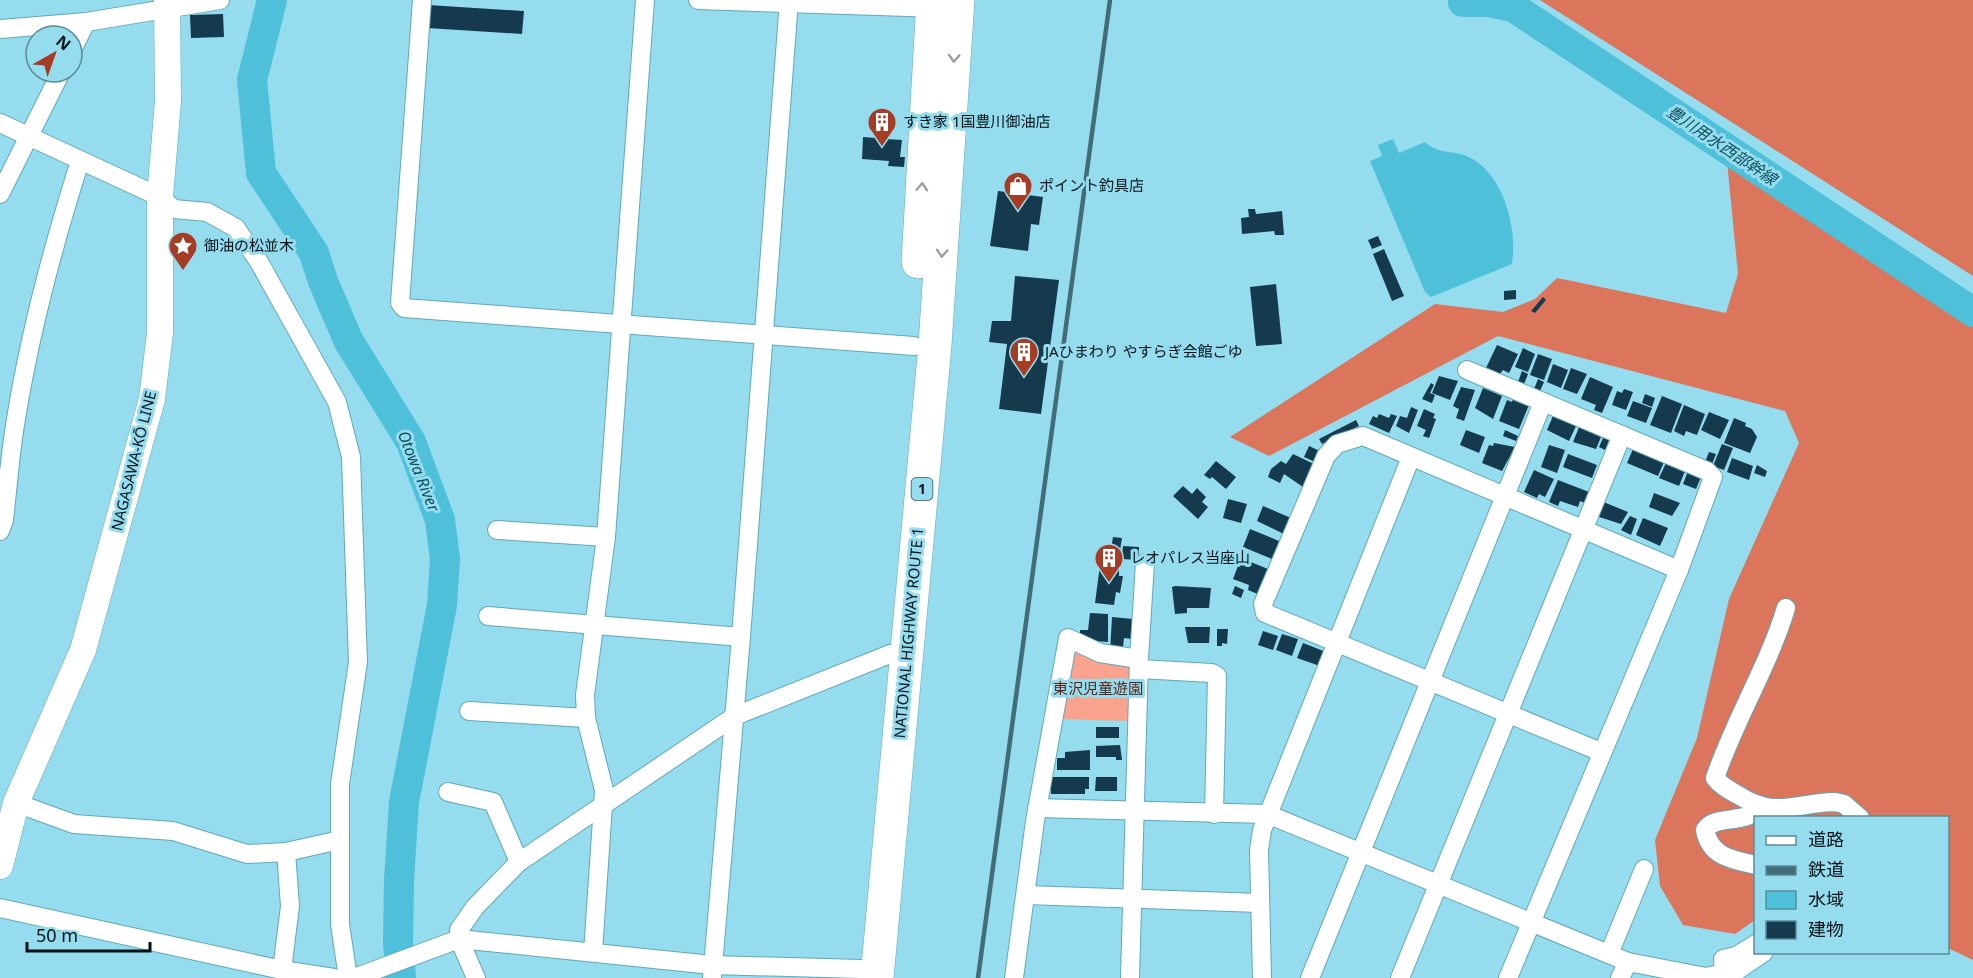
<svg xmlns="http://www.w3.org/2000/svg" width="1973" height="978" font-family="'Noto Sans','Noto Sans JP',sans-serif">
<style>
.green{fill:#f9a38e}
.forest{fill:#db755c}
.water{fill:#4fc0d9}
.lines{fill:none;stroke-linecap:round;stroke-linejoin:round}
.river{stroke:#4fc0d9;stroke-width:30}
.building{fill:#163a4d}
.street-casing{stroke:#61a8b9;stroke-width:20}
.secondary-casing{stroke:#61a8b9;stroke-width:27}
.highway-casing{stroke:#61a8b9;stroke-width:34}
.street{stroke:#fff;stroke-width:18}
.secondary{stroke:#fff;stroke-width:26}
.highway{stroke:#fff;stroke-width:33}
.rail{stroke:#426c77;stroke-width:4.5}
.oneway{stroke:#99a1a3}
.labels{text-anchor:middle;stroke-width:6;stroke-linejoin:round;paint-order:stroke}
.shield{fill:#94dcee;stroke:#2c4f58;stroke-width:1.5}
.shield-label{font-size:14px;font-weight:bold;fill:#001318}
.poi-label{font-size:15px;fill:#001318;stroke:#94dcee;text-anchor:start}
.street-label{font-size:15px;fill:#001318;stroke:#94dcee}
.park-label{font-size:15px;fill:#632213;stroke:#94dcee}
.water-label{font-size:16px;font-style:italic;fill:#0e505e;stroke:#94dcee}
</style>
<rect width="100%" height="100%" fill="#94dcee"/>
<polygon class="green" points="1074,644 1130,662 1129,721 1060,719"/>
<g class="forest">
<polygon points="1540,0 1973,0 1973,276"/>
<polygon points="1727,161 1973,313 1973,960 1948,948 1948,818 1756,818 1755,920 1735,934 1683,925 1660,886 1655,840 1697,738 1729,599 1799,443 1785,411 1498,336 1269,456 1230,437 1435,304 1503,312 1535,299 1557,278 1726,313 1738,274"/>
</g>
<path class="water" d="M1393 139 1399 153 1425 142C1436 153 1450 151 1464 155 1503 169 1518 228 1512 264L1431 297 1425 292 1370 161 1382 156 1378 145Z"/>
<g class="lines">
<g class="river">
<polyline points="272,0 252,80 261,173 314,253 323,281 348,340 411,442 440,520 445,559 442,605 404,802 399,880 398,943 401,978"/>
<polyline points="1463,2 1488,2 1513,7 1973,312"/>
</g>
</g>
<g class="building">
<polygon points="428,5 524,11 522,34 427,28"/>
<polygon points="223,14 224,37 191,38 190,15"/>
<polygon points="877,133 887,134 886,139 902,140 900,157 905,157 904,167 888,166 889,161 862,159 863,137 876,138"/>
<polygon points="998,191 1043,197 1039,225 1031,224 1028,251 990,246"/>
<polygon points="1248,209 1255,209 1256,214 1282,211 1284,235 1275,235 1274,231 1242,234 1241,218 1249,217"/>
<polygon points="1378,236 1382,245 1372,249 1368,240"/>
<polygon points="1384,249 1404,296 1392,301 1373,254"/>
<polygon points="1015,276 1059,280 1041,414 999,409 1007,344 989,342 992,321 1011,321"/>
<polygon points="1276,284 1282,344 1256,346 1250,287"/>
<polygon points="1516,290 1516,299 1504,300 1504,291"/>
<polygon points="1543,297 1546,300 1535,313 1531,311"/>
<polygon points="1497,345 1518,354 1509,373 1503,370 1500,374 1486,368"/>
<polygon points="1523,348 1535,354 1528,372 1515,367"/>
<polygon points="1538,354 1552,359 1544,380 1530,375"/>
<polygon points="1553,364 1568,370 1561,388 1547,382"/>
<polygon points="1571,368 1587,374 1577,394 1563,389"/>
<polygon points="1522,371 1528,374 1524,384 1518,382"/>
<polygon points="1439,376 1458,381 1450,400 1432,393"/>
<polygon points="1590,377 1613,387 1602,413 1594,410 1596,405 1581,399"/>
<polygon points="1538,379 1544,382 1540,391 1534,389"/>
<polygon points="1431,383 1434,385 1430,393 1435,395 1432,403 1422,399"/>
<polygon points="1461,387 1475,390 1464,421 1456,418 1459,409 1453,406"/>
<polygon points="1483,388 1502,396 1493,419 1475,408"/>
<polygon points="1624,389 1633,392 1626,410 1612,405 1617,391 1622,393"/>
<polygon points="1645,394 1655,398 1652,407 1642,403"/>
<polygon points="1662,396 1682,404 1671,433 1650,425"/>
<polygon points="1513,399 1529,405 1519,429 1499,421 1507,400 1512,402"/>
<polygon points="1633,401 1652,408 1646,423 1627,416"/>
<polygon points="1684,405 1705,414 1697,435 1686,431 1684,436 1674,431"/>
<polygon points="1411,407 1418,410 1409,433 1396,426 1400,416 1407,418"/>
<polygon points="1424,409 1435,414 1433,418 1436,419 1429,438 1423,436 1426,430 1417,426"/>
<polygon points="1709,412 1729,420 1720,439 1701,430"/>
<polygon points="1379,414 1389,418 1391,414 1397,416 1389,433 1369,424 1373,416 1377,418"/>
<polygon points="1553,416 1576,426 1569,441 1547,430"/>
<polygon points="1734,418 1746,423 1745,426 1752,429 1757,437 1750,453 1724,443"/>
<polygon points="1356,420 1359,426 1322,444 1319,439"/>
<polygon points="1580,425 1596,431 1594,434 1601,437 1596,449 1573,442"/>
<polygon points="1466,430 1485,437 1479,453 1460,445"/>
<polygon points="1505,430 1518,436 1516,441 1503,436"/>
<polygon points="1603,438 1609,440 1605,450 1599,447"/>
<polygon points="1494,443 1515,447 1502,471 1482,463 1489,445 1493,446"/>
<polygon points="1722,444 1733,448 1724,470 1713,466"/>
<polygon points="1549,445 1565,450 1557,473 1541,467"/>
<polygon points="1309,446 1320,451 1315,462 1304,457"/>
<polygon points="1633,449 1664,462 1658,476 1627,463"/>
<polygon points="1709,452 1716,454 1712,464 1705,462"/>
<polygon points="1293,454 1316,465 1303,487 1284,474 1280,483 1268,477 1271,469 1281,461 1286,464"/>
<polygon points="1568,454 1597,465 1592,478 1563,467"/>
<polygon points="1732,458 1753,466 1749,480 1727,472"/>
<polygon points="1216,461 1236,477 1226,489 1212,477 1210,479 1204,475"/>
<polygon points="1666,463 1685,471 1679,486 1659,478"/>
<polygon points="1757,465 1767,471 1765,477 1754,473"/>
<polygon points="1534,470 1554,479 1545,497 1539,494 1537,498 1524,492"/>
<polygon points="1688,471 1701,477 1696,489 1683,484"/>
<polygon points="1558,480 1589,492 1585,503 1580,501 1578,507 1560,501 1558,506 1549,502"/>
<polygon points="1183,486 1192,494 1197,488 1206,497 1202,502 1208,507 1198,519 1173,496"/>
<polygon points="1654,493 1680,503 1672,516 1649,507"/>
<polygon points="1228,499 1247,504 1241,523 1223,518"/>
<polygon points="1601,501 1628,512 1621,524 1596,516"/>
<polygon points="1263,506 1291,518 1284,534 1257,521"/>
<polygon points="1630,516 1637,519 1631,535 1621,530"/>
<polygon points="1643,518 1668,528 1660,546 1636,535"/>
<polygon points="1250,529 1279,541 1272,559 1243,547"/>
<polygon points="1113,537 1122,538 1119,556 1110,555"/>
<polygon points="1123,546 1139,547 1138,560 1122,559"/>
<polygon points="1241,558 1268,569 1260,595 1248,590 1249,585 1233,579"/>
<polygon points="1100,565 1119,567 1119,576 1123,576 1120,593 1116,592 1114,605 1095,603"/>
<polygon points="1175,586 1211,588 1209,608 1187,608 1187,613 1175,614 1172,587"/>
<polygon points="1235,586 1244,590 1241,598 1232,594"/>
<polygon points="1090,613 1108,614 1108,642 1080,640 1080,630 1088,630"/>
<polygon points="1112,617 1133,619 1132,639 1124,638 1123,647 1110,652"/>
<polygon points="1185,627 1210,627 1209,643 1188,643"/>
<polygon points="1217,629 1228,629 1227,644 1222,643 1222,646 1217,646"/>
<polygon points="1263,631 1278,636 1273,650 1258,645"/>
<polygon points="1282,634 1298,639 1292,656 1276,650"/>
<polygon points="1303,643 1326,652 1320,666 1297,658"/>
<rect x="1096" y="727" width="23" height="11"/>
<polygon points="1120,745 1122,760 1116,760 1116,757 1096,757 1096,746"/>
<polygon points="1090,750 1090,770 1057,770 1057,758 1065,758 1065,752"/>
<polygon points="1051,777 1089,777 1089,789 1085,789 1085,794 1051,794"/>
<polygon points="1096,777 1117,777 1117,791 1095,791"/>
</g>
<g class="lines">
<g class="street-casing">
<g id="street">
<polyline points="422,0 400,303 404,308 914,346"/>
<polyline points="698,0 939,8"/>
<polyline points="0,29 86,22 220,0"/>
<polyline points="72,50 86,22"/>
<polyline points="0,123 160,197 174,209 207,212 236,228 259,262 337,402 351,457 358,662 340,784 340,924 348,978"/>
<polyline points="0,194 61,72"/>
<polyline points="1467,370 1707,471 1713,477 1679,570 1508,978"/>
<polyline points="497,530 606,537"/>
<path d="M0 531 4 520C8 486 10 453 16 419 30 332 53 246 80 161"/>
<path d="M1786 608C1768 667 1735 719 1715 778 1721 786 1729 790 1738 795 1776 819 1793 803 1835 802L1844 804 1860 818"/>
<polyline points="488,616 741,637"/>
<polyline points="1139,669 1212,673 1217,676 1214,814"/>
<polyline points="469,711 586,718"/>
<polyline points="1601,752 1265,613 1263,604 1326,456 1337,444 1363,436 1679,570"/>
<polyline points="448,792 493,802 519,862"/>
<polyline points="16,803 74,824 173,831 247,854 286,852 340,840"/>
<polyline points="1037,808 1267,814 1628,962"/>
<path d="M1756 865C1733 860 1710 857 1705 830 1716 813 1749 826 1759 806"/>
<polyline points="1026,895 1260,903"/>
<polyline points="0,908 282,970 334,978"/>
<polyline points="593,952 604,790 586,718 585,695 606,537 645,0"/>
<polyline points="1609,954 1644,869"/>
<polyline points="282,970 290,906 286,852"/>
<polyline points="1724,974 1723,959 1736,956 1756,944"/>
<polyline points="354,978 459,939 712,965 861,969"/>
<polyline points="476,978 459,939 459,930 475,907 519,862 735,716 890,654"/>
<polyline points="712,978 741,637 789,0"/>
<polyline points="1014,978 1035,821 1068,638 1100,653 1139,659"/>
<polyline points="1130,978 1139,659 1145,563"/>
<polyline points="1262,978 1259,850 1262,830 1411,457"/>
<polyline points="1310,978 1543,402"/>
<polyline points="1400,978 1622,435"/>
<polyline points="1620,978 1628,962 1706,977 1738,970 1764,952"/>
</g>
</g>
<g class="secondary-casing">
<polyline id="secondary" points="0,866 16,803 83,650 152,399 160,333 160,197 168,101 167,0"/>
</g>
<g class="highway-casing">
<g id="highway">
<polyline points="918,262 933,0"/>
<polyline points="877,978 935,345 958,0"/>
</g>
</g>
<use href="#street" class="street"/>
<use href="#secondary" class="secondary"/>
<use href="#highway" class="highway"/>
<polyline class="rail" points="978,978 1110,0"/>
</g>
<defs><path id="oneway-chevron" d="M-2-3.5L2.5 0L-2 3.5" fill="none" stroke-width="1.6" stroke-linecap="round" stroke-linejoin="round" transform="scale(1.5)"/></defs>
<g class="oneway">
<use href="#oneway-chevron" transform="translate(954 58) rotate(94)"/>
<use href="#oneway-chevron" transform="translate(922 187) rotate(-87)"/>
<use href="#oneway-chevron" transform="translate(942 253) rotate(94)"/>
</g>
<defs>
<g id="building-pin" transform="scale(1.5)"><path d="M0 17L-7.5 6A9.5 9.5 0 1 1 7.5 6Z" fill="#a53c23" stroke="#94dcee"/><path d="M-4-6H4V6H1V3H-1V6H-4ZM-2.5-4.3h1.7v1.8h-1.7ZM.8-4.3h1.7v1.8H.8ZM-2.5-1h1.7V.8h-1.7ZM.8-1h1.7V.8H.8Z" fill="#fff"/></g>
<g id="shop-pin" transform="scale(1.5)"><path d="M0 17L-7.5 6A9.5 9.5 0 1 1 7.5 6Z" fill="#a53c23" stroke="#94dcee"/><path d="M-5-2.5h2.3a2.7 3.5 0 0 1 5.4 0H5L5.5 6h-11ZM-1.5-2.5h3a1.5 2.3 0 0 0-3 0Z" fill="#fff"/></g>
<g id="sight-pin" transform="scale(1.5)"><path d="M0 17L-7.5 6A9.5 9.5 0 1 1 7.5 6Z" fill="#a53c23" stroke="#94dcee"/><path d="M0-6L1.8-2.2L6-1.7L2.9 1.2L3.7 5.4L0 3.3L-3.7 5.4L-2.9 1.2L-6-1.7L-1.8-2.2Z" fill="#fff"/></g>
</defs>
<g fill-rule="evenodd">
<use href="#building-pin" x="882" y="122"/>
<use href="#shop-pin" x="1018" y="186"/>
<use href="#sight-pin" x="183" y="246"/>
<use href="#building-pin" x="1024" y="352"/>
<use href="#building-pin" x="1109" y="558"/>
</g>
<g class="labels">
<rect class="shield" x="911.5" y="478" width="21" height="22" rx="4.5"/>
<g class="shield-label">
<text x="922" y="494">1</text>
</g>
<g class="poi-label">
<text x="903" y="127">すき家 1国豊川御油店</text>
<text x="1039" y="191">ポイント釣具店</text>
<text x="204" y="251">御油の松並木</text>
<text x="1045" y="357">JAひまわり やすらぎ会館ごゆ</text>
<text x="1130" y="563">レオパレス当座山</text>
</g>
<g class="street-label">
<text transform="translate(134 461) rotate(-76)" y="5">NAGASAWA-KŌ LINE</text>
<text transform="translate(909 633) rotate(-85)" y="5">NATIONAL HIGHWAY ROUTE 1</text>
</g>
<g class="park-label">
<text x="1098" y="694">東沢児童遊園</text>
</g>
<g class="water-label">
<text transform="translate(1722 145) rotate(34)" y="6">豊川用水西部幹線</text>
<text transform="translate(419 471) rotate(68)" y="6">Otowa River</text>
</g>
</g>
<rect x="1754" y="816" width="195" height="138" fill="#94dcee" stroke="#598c98" stroke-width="1.5"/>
<rect x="1766" y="836" width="30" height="9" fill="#ffffff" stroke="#598c98" stroke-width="1.5"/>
<text x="1808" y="846" font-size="18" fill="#001318">道路</text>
<rect x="1766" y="866" width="30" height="9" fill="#426c77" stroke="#598c98" stroke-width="1.5"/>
<text x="1808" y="876" font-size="18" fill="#001318">鉄道</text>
<rect x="1766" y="891" width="30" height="18" fill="#4fc0d9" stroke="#598c98" stroke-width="1.5"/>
<text x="1808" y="906" font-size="18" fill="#001318">水域</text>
<rect x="1766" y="921" width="30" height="18" fill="#163a4d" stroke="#598c98" stroke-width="1.5"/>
<text x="1808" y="936" font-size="18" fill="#001318">建物</text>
<g transform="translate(54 54) rotate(40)"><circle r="28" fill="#94dcee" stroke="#598c98" stroke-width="1.5"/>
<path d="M0-4.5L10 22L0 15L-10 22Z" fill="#a53c23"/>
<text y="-9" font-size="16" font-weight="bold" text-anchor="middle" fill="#001318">N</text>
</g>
<path d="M27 942v9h123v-9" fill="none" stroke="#001318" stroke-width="3"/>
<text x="36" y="942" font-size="18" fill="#001318" stroke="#94dcee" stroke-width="4.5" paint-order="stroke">50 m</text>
</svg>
